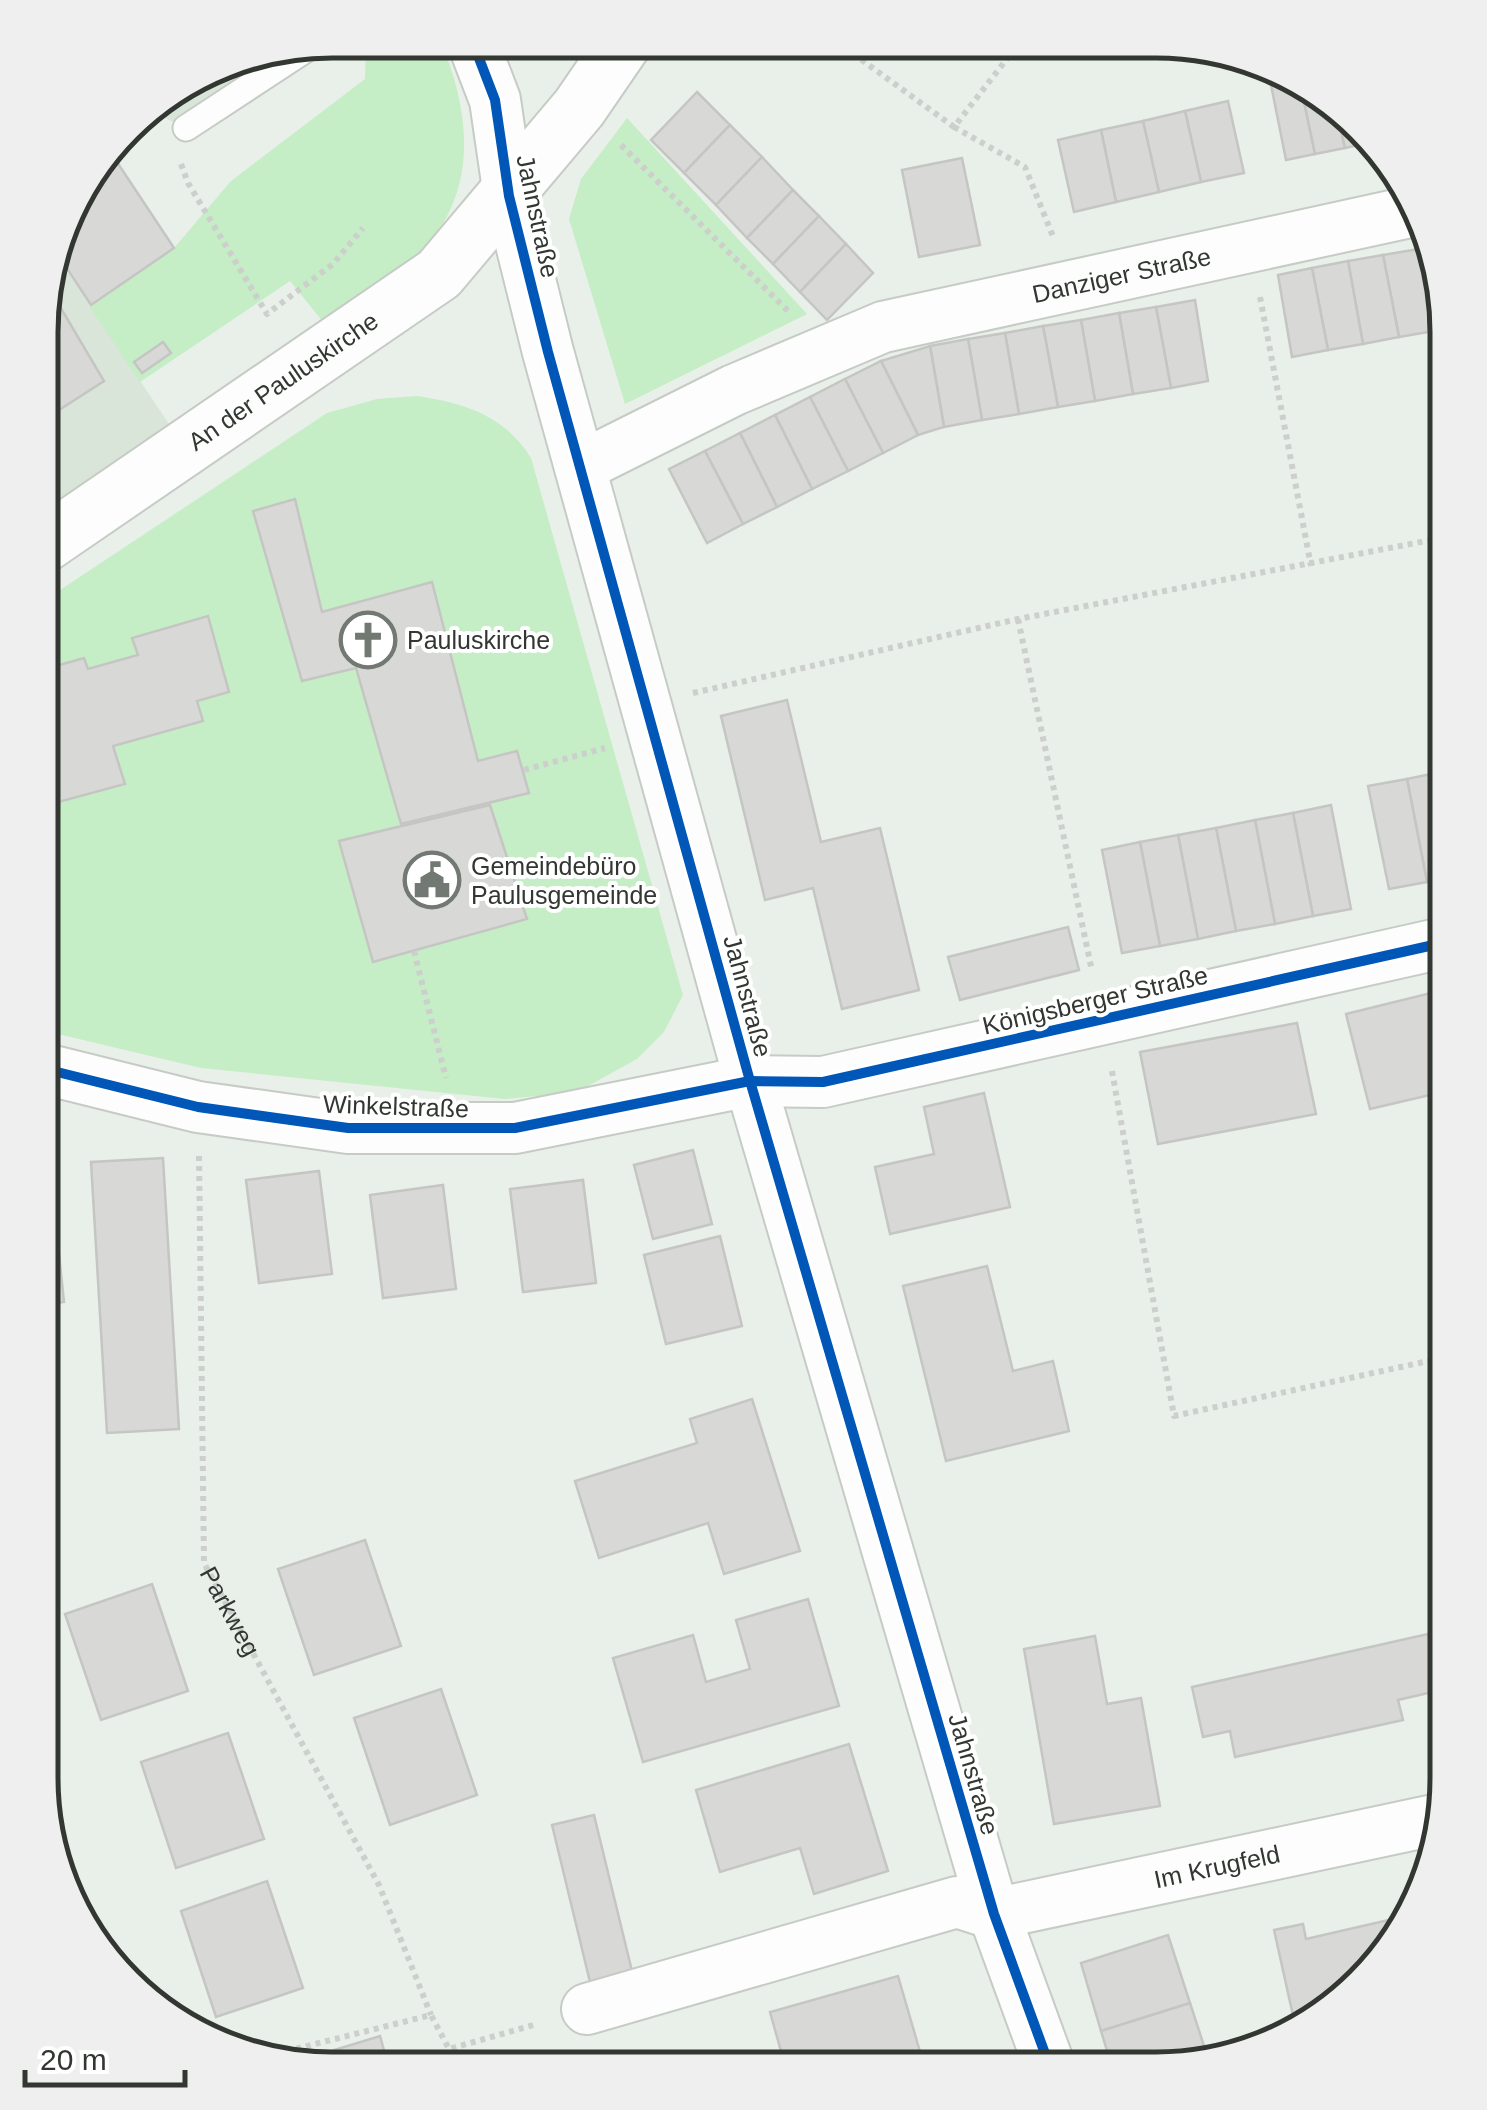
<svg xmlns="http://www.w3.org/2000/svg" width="1487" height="2110" font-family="Helvetica,sans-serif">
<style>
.built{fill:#d8e5d8}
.green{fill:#c5edc6}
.building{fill:#d8d8d6;stroke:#c5c6c3;stroke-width:2.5}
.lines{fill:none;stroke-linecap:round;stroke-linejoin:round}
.service-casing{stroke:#c6cbc6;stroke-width:29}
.minor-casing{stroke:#c6cbc6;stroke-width:54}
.tertiary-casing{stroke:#c6cbc6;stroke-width:59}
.path{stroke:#cccfcc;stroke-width:6;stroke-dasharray:5 5;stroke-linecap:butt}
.service{stroke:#fcfdfc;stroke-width:25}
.minor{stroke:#fcfdfc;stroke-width:50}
.tertiary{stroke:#fcfdfc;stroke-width:55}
.cycleway-casing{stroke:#fff;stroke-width:16}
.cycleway{stroke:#0057b8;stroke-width:10}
.labels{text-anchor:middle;stroke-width:8;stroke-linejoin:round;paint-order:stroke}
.street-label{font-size:25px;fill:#323732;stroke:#fff}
.poi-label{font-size:25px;fill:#323732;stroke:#fff;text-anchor:start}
.rim{fill:none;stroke:#323732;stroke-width:5}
</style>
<rect width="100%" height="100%" fill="#e9f0e9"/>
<g class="built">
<polygon points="317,42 186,128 146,109 238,56"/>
<polygon points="62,264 179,439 42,533 43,293 49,273"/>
</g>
<g class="green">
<path d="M366 40H440C471 112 480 194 418 255 391 281 354 301 324 323L290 281 140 382 90 307 174 248 231 181 365 79Z"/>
<polygon points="627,118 807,314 625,404 569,219 581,179"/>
<path d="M417 396C464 403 504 415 531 458L683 995 664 1032 637 1059 577 1092 505 1099 201 1068 41 1030 42 602 327 413 377 399Z"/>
</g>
<g class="building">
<polygon points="1288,81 1301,87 1315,154 1286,160 1271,85"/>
<polygon points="1301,87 1335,103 1345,148 1315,154"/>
<polygon points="697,92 730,125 684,173 651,140"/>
<polygon points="1228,101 1244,173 1201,182 1185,111"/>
<polygon points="1335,103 1368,143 1345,148"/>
<polygon points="1185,111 1201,182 1159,192 1143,121"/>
<polygon points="1143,121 1159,192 1116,202 1101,130"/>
<polygon points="730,125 762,157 716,205 684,173"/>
<polygon points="1101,130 1116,202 1074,212 1058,140"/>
<polygon points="109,150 174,248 91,305 62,261 51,268 79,186"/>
<polygon points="762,157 793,190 747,238 716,205"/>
<polygon points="962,158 980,245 919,257 902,170"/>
<polygon points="793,190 819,216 773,264 747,238"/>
<polygon points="819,216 846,244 800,292 773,264"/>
<polygon points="846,244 873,273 827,320 800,292"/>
<polygon points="1427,247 1446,328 1434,331 1419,249"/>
<polygon points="1419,249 1434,331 1399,337 1383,255"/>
<polygon points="1383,255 1399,337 1363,344 1348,261"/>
<polygon points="1348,261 1363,344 1328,350 1312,268"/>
<polygon points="1312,268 1328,350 1292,357 1278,275"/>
<polygon points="46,283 104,381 42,421 43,293"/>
<polygon points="1195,300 1208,381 1171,388 1156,307"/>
<polygon points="1156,307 1171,388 1133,394 1119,313"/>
<polygon points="1119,313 1133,394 1095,401 1081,320"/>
<polygon points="1081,320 1095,401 1058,407 1043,326"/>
<polygon points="1043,326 1058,407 1019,414 1005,333"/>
<polygon points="1005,333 1019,414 982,420 968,339"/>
<polygon points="968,339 982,420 944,427 930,346"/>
<polygon points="163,342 171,353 142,373 134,362"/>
<polygon points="930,346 944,427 918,435 881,361"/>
<polygon points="881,361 918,435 883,453 845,379"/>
<polygon points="845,379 883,453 848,471 810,397"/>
<polygon points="810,397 848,471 812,489 775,415"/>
<polygon points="775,415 812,489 777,507 740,433"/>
<polygon points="740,433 777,507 743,524 705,451"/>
<polygon points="705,451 743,524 707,543 669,469"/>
<polygon points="295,499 322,612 432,582 478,761 517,751 529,793 401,824 356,668 302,681 253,511"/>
<polygon points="208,616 229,692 197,701 203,721 113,746 125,784 51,804 42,771 42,670 84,658 88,669 138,655 132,638"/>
<polygon points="787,700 821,842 880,828 919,990 842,1009 813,888 765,900 721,716"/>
<polygon points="1445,771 1447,878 1427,882 1407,779"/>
<polygon points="1407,779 1427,882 1389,889 1368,786"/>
<polygon points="490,805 527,919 373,962 339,841"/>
<polygon points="1331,805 1351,909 1313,916 1293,813"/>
<polygon points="1293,813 1313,916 1275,924 1255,820"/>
<polygon points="1255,820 1275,924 1236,931 1216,828"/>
<polygon points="1216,828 1236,931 1198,939 1178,835"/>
<polygon points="1178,835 1198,939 1160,946 1140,842"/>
<polygon points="1140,842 1160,946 1122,953 1102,850"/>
<polygon points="1068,927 1079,970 960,1000 948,957"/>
<polygon points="1447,989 1447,1091 1370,1109 1346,1014"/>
<polygon points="1297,1023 1316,1114 1158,1144 1140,1052"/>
<polygon points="984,1093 1010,1207 890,1234 875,1167 934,1154 924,1107"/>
<polygon points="693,1150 712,1224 653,1239 634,1165"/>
<polygon points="163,1158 179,1429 107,1433 91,1162"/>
<polygon points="319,1171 332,1274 259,1283 246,1180"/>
<polygon points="583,1180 596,1283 523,1292 510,1189"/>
<polygon points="443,1185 456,1289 383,1298 370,1195"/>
<polygon points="52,1187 64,1302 41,1305 41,1188"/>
<polygon points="720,1236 742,1326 666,1344 644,1255"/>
<polygon points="987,1266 1013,1371 1053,1361 1069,1431 946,1461 903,1286"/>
<polygon points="752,1399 800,1551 724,1574 708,1523 599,1558 575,1481 697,1443 690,1419"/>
<polygon points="365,1540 401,1646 314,1675 278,1569"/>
<polygon points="152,1584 188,1691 101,1720 65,1614"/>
<polygon points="808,1599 839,1706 643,1762 613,1658 693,1635 706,1682 750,1669 736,1620"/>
<polygon points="1428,1634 1441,1690 1398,1700 1403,1720 1235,1757 1230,1731 1203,1737 1192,1687"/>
<polygon points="1095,1636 1107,1704 1141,1698 1160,1806 1054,1824 1024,1649"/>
<polygon points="441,1689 477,1795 390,1825 354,1718"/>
<polygon points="228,1733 264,1839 176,1868 141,1762"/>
<polygon points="849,1744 888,1871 814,1894 800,1848 720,1872 696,1790"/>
<polygon points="594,1815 632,1971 590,1982 552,1825"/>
<polygon points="267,1881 303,1988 216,2017 181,1911"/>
<polygon points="1406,1916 1397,1941 1296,2029 1274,1930 1303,1924 1306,1939"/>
<polygon points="1168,1935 1190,2003 1101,2031 1081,1963"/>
<polygon points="898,1976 925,2069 846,2069 843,2061 815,2069 786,2069 770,2012"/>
<polygon points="1190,2003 1208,2058 1156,2070 1113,2070 1101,2031"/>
<polygon points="380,2036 389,2068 340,2068 334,2050"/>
<polygon points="591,2060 594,2068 560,2068"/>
</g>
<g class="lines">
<g class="service-casing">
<polyline id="service" points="186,128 317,42"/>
</g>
<g class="minor-casing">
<g id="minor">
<polyline points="472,40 495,100 509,196 548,352 750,1081 994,1914 1051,2070"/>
<path id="s2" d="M580 467 734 390 883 327 1419 210"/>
<polyline points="41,1068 198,1107 348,1128 515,1128 750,1081 823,1082 1447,942"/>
<path id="s3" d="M587 2009 957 1902 994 1914 1439 1819"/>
</g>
</g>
<g class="tertiary-casing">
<g id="tertiary">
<path id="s4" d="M42 546 439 274 579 108 625 41"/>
</g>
</g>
<g class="path">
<polyline points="837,42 954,127 1020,42"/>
<polyline points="954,127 1025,167 1054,239"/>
<polyline points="621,145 789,312"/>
<polyline points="181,164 188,183 267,314 333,264 363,228"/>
<polyline points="1260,297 1311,566"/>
<polyline points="1018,619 1092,971"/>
<polyline points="693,693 1018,619 1447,537"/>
<polyline points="524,770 605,748"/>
<polyline points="414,951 446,1078"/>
<polyline points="1112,1071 1174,1416 1447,1357"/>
<path id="s1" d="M199 1156 204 1563 379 1885 431 2015"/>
<polyline points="267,2056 431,2015 449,2049 537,2024"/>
</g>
<use href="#service" class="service"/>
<use href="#minor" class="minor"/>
<use href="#tertiary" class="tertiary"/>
<g class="cycleway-casing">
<g id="cycleway">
<polyline points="472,40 495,100 509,196 548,352 750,1081 994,1914 1051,2070"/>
<polyline points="41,1068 198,1107 348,1128 515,1128 750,1081 823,1082 1447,942"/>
</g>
</g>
<use href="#cycleway" class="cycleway"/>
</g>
<defs>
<g id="church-ring" transform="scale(2.875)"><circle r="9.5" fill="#fff" stroke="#727872" stroke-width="1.5"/><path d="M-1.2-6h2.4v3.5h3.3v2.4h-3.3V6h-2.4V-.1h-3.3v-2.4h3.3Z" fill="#727872"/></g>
<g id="civic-ring" transform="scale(2.875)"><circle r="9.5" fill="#fff" stroke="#727872" stroke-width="1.5"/><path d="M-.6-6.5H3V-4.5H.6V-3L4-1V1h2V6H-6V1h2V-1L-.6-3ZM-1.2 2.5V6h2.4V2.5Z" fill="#727872"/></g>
</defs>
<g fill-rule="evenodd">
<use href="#church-ring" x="368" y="640"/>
<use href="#civic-ring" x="432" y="880"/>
</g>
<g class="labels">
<g class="street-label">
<text transform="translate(538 216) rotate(78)" y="9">Jahnstraße</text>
<text dy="9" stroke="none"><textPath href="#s2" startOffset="578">Danziger Straße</textPath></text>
<text dy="9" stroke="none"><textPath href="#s4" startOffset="292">An der Pauluskirche</textPath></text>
<text transform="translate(748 996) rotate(75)" y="9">Jahnstraße</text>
<text transform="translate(1095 1000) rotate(-13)" y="9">Königsberger Straße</text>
<text transform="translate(396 1106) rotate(2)" y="9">Winkelstraße</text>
<text dy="9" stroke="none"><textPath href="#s1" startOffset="462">Parkweg</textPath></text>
<text transform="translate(974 1774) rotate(74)" y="9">Jahnstraße</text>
<text dy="9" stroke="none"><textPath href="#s3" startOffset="652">Im Krugfeld</textPath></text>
</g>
<g class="poi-label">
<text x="407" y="649">Pauluskirche</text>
<text x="471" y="875">Gemeindebüro<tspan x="471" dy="29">Paulusgemeinde</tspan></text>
</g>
</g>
<path d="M0 0H1487V2110H0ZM332 58H1156A274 274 0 0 1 1430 332V1778A274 274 0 0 1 1156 2052H332A274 274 0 0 1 58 1778V332A274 274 0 0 1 332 58Z" fill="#efefef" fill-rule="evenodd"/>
<path class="rim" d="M332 58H1156A274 274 0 0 1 1430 332V1778A274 274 0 0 1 1156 2052H332A274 274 0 0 1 58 1778V332A274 274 0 0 1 332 58Z"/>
<path d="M25 2070v15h160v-15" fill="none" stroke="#323732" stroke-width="5"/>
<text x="40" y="2070" font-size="30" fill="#323732" stroke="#ffffff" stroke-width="8" paint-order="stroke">20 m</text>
</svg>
